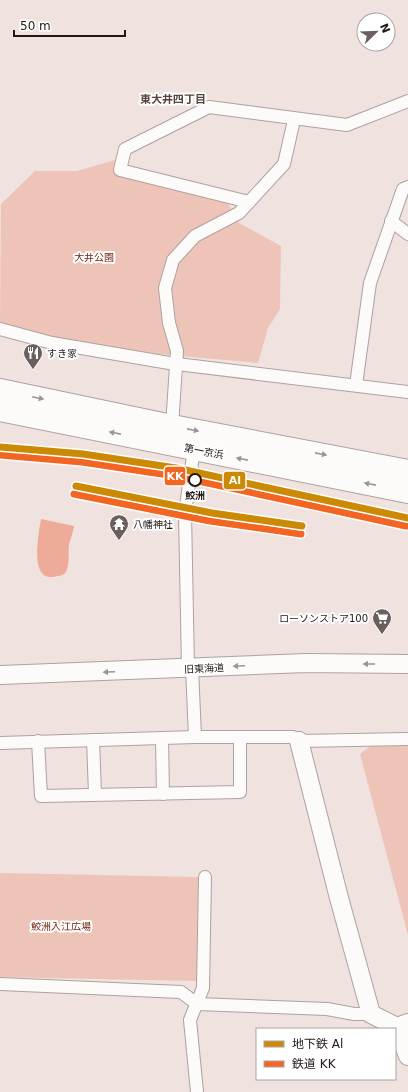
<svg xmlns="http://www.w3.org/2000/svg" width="408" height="1092" font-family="'DejaVu Sans','Noto Sans JP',sans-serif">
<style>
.green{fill:#efc4b8}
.water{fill:#eeab9a}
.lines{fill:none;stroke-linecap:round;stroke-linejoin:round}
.street-casing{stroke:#aca29f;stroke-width:14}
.secondary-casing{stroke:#aca29f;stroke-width:20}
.highway-casing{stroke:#aca29f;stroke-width:24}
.street{stroke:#fdfbfa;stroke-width:12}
.secondary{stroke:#fdfbfa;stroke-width:18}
.highway{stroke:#fdfbfa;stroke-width:22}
.rail-1-casing{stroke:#fff;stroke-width:10}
.rail-1{stroke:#f26522;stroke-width:7}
.metro-1-casing{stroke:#fff;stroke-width:10}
.metro-1{stroke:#cc8a04;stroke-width:7}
.oneway{fill:#9a9593}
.stop-dot{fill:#fff;stroke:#211816;stroke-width:2}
.labels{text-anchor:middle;stroke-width:4;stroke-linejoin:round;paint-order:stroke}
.park-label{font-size:10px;fill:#732410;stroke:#fff}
.poi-label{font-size:10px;fill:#211816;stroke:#fff;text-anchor:start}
.street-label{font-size:10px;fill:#211816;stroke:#fff}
.stop-label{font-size:10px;font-weight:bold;fill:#211816;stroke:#fff}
.neighbourhood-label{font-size:11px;font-weight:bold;fill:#58433e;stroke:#fff}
.line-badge{stroke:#fff;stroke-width:1.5}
.badge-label{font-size:11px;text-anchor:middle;font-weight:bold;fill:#fff}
</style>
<rect width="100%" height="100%" fill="#f0e2df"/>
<g class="green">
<polygon points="115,160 114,173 226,200 239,223 281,246 280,309 268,328 258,363 159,354 52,339 0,324 1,204 35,171 77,171"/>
<polygon points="372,745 408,745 408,935 360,754"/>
<polygon points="0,873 198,877 197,981 0,977"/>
</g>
<path class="water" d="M41 519 74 526C73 532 71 538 69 544 68 552 70 564 66 572 64 576 57 576 53 577 29 580 39 532 41 519Z"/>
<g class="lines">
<g class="street-casing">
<g id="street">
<polyline points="249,202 120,170 125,149 209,107 347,125 408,101"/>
<polyline points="391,221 408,234"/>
<polyline points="0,329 52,343 175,364"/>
<polyline points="177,364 408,392"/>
<polyline points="356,385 370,283 403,189 408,187"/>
<polyline points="172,426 177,351 169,323 165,288 173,260 195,236 239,213 284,164 294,120"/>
<polyline points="188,668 185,513 194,449"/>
<polyline points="192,668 195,737"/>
<polyline points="162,738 163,794"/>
<polyline points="93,740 95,794"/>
<polyline points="38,741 41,796 240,792 240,737"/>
<polyline points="0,743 195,737 293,737 299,741 408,739"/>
<polyline points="0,984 181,992 197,1004 327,1009 354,1014 371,1014"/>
<polyline points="197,1092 190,1020 203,988 205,877"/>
</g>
</g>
<g class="secondary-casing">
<g id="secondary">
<polyline points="0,675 306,663 408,664"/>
<polyline points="299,741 339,898 371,1014 397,1027 408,1023"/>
<polyline points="397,1027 408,1056"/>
</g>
</g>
<g class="highway-casing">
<g id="highway">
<polyline points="0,390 172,426 408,471"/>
<polyline points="0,410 408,492"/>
</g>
</g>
<use href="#street" class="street"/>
<use href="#secondary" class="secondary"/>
<use href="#highway" class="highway"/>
<g class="rail-1-casing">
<g id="rail-1">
<polyline points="0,455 82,462 175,476 406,526"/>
<polyline points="74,494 210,521 301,534"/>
</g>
</g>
<use href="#rail-1" class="rail-1"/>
<g class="metro-1-casing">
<g id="metro-1">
<polyline points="0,447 83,454 176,468 408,518"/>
<polyline points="76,486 212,513 302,526"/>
</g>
</g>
<use href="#metro-1" class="metro-1"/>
</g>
<defs><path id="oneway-solid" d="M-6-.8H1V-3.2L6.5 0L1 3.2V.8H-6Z"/></defs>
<g class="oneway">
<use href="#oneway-solid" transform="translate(38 398) rotate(12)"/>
<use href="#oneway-solid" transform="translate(193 430) rotate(11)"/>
<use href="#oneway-solid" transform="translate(115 433) rotate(-169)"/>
<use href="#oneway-solid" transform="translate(321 454) rotate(11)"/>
<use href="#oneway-solid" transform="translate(242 459) rotate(-169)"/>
<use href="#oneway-solid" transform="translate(370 484) rotate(-169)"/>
<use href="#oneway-solid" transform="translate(369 664) rotate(-180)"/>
<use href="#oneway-solid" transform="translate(239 666) rotate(178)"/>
<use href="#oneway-solid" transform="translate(109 672) rotate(178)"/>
</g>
<defs>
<g id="restaurant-pin" transform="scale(1)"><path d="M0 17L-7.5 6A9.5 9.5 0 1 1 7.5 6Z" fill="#695f5c" stroke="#fff"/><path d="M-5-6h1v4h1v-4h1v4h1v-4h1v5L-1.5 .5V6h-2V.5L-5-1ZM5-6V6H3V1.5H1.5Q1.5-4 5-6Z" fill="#fff"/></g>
<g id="temple-pin" transform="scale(1)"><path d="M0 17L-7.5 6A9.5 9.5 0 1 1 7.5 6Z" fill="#695f5c" stroke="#fff"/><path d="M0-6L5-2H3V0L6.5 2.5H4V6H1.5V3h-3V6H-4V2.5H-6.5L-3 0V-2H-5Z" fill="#fff"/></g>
<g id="supermarket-pin" transform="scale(1)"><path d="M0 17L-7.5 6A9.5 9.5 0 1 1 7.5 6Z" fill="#695f5c" stroke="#fff"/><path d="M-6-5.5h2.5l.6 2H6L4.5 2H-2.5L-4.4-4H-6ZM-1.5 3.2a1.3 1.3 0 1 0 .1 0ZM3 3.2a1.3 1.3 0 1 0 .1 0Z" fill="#fff"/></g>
</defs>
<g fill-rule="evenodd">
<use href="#restaurant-pin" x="33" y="353"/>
<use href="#temple-pin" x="119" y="524"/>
<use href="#supermarket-pin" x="382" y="618"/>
</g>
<circle class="stop-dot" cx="195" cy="480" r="6"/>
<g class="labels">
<g class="park-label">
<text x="94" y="261">大井公園</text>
<text x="61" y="930">鮫洲入江広場</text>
</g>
<g class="poi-label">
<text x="47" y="357">すき家</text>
<text x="133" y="528">八幡神社</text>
<text x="368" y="622" text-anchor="end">ローソンストア100</text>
</g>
<g class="street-label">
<text transform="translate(204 451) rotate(11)" y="4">第一京浜</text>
<text transform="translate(204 668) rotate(-3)" y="4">旧東海道</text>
</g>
<g class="stop-label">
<text x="195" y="499">鮫洲</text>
</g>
<g class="neighbourhood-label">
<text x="173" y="103">東大井四丁目</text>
</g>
</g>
<g class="line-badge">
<rect x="164" y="466" width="22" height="20" rx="4" fill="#f26522"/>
<rect x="223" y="471" width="23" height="19" rx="4" fill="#cc8a04"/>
</g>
<g class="badge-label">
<text x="175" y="480">KK</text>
<text x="235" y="484">Al</text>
</g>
<rect x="256" y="1028" width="140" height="52" fill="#ffffff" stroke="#a6a3a2"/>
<rect x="264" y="1041" width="20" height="6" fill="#cc8a04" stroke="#a6a3a2"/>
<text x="292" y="1048" font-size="12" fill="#211816">地下鉄 Al</text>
<rect x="264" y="1061" width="20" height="6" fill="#f26522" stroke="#a6a3a2"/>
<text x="292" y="1068" font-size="12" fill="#211816">鉄道 KK</text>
<g transform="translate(376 32) rotate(67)"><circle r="19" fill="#ffffff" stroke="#a6a3a2"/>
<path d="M0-3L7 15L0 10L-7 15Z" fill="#695f5c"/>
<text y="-6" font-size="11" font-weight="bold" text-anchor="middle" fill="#211816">N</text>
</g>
<path d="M14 30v6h111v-6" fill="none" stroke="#211816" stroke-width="2"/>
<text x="20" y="30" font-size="12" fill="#211816" stroke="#ffffff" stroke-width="3" paint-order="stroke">50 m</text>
</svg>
